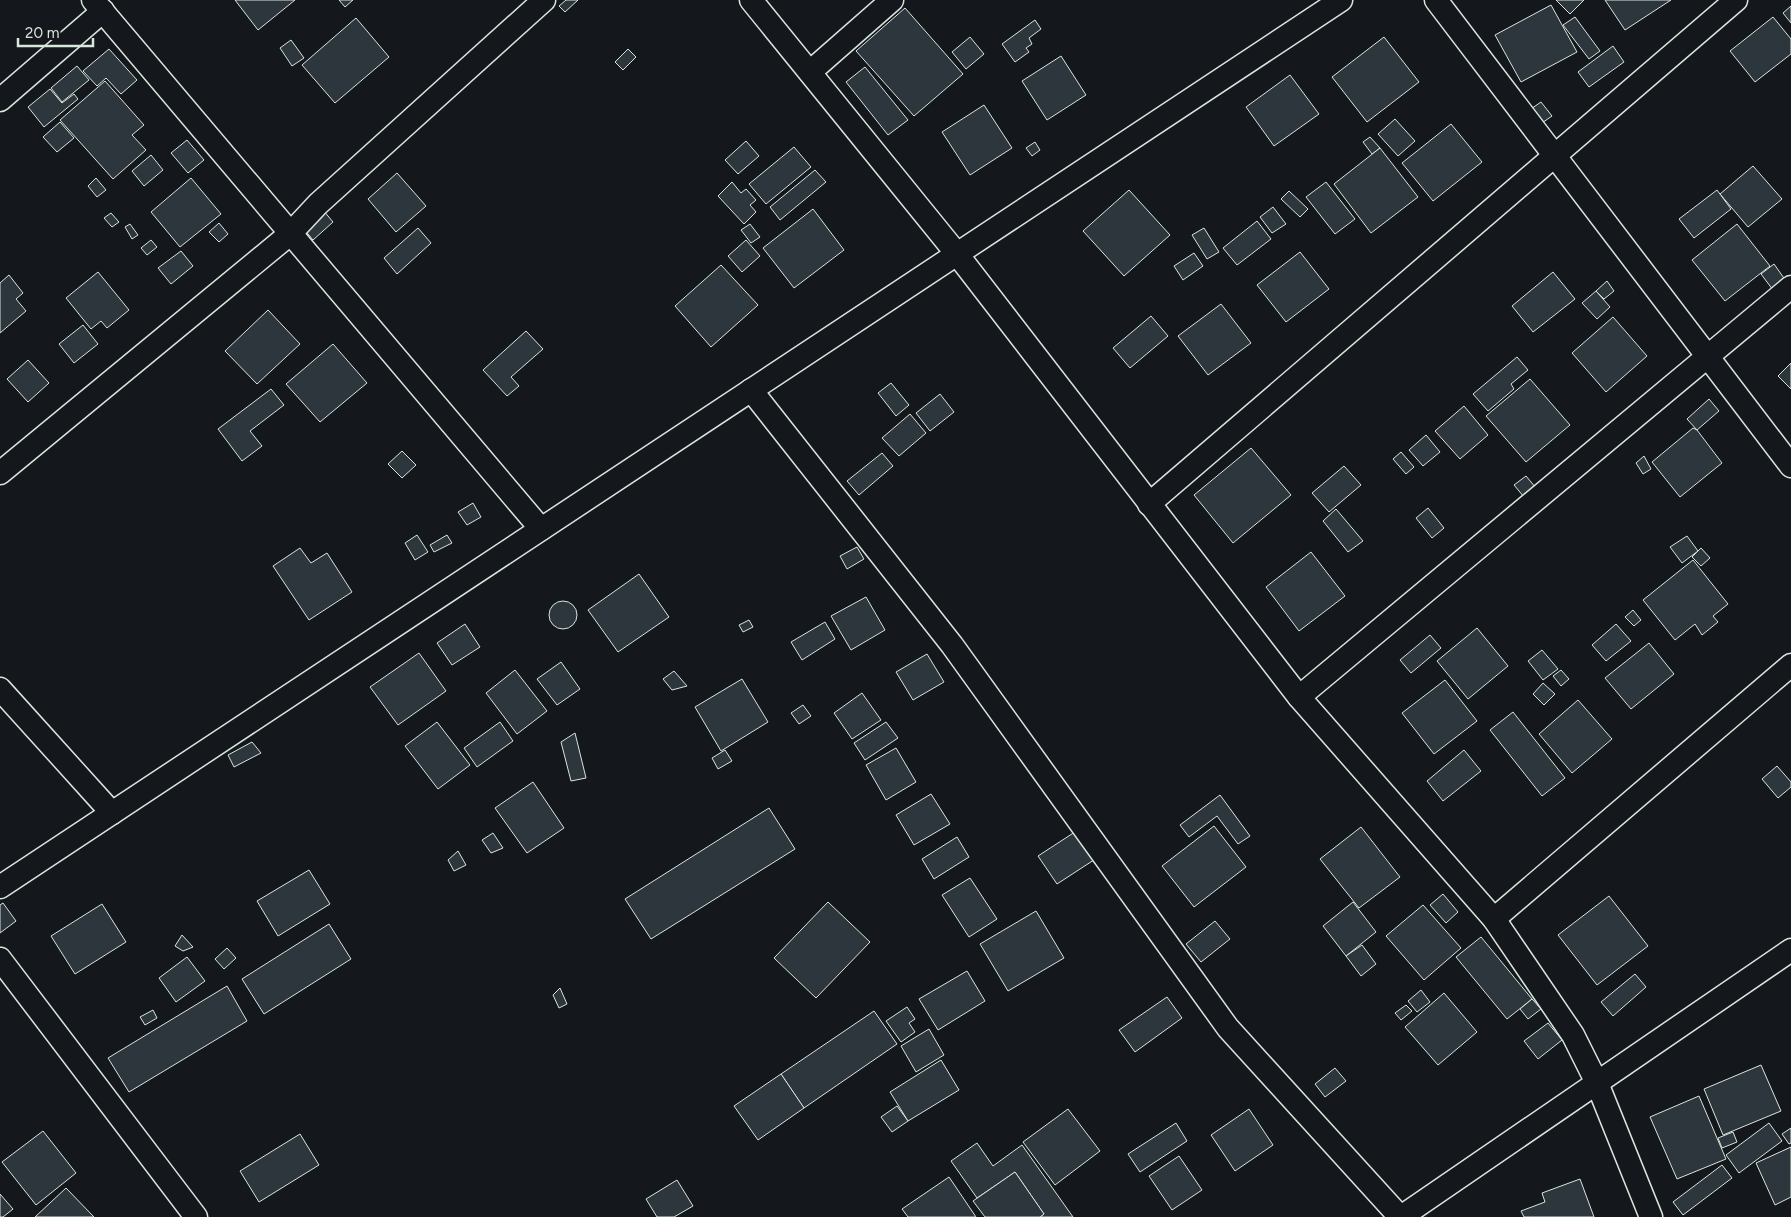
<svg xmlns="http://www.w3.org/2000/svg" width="1791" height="1217" font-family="Figtree,sans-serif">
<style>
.building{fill:#2c363c;stroke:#d8e6dc}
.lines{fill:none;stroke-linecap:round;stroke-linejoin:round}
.street-casing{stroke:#d8e6dc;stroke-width:25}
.street{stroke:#14181c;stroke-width:22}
</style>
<rect width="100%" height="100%" fill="#14181c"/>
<g class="building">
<polygon points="235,0 295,0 258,30"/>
<polygon points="339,0 353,0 345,7"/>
<polygon points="566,0 578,0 565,12 559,6"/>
<polygon points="1556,0 1584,0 1570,14"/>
<polygon points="1605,0 1671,0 1625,30"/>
<polygon points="1551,5 1577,52 1521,82 1495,35"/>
<polygon points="1791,6 1791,23 1783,13"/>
<polygon points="905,8 963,74 914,116 856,51"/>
<polygon points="1575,17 1600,51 1589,59 1563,25"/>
<polygon points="1773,17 1791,39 1791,54 1755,82 1730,51"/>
<polygon points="356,18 389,57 335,103 302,65"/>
<polygon points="1035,20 1041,29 1029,38 1032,44 1026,48 1029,52 1015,62 1002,44"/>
<polygon points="970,37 984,54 966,69 952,52"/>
<polygon points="1384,37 1419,82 1367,122 1332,77"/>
<polygon points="291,40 304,58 292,66 280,48"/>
<polygon points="1613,46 1624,62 1589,87 1578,72"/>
<polygon points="109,49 137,80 121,94 106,78 97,86 83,71"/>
<polygon points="628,49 636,57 623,70 615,62"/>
<polygon points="1061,56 1086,95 1047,120 1022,81"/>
<polygon points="77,66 89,80 62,102 51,88"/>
<polygon points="865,67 908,120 888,135 846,82"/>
<polygon points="1290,75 1319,114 1274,146 1246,107"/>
<polygon points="105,81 144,125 132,135 146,150 113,179 60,120"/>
<polygon points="50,89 62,103 74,94 78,99 44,127 28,107"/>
<polygon points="1541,102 1552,116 1539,125 1528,111"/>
<polygon points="984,105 1012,148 970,175 942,132"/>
<polygon points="1395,119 1415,141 1398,156 1378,134"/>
<polygon points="60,122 74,138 57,152 43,137"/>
<polygon points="1451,124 1482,162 1433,201 1402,163"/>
<polygon points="1370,137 1380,148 1372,154 1363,142"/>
<polygon points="187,140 204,160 188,173 171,153"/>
<polygon points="746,141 759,156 738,174 725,160"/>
<polygon points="1035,142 1040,150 1032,156 1026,148"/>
<polygon points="794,147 811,167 766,204 749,184"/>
<polygon points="1380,148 1418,197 1371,233 1334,184"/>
<polygon points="151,155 163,170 144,186 132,171"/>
<polygon points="1753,166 1782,199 1748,227 1720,194"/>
<polygon points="815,170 826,182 780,220 770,207"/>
<polygon points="397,173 426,206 396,232 368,199"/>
<polygon points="96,178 106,190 97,197 88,186"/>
<polygon points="191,178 221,214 180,247 151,212"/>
<polygon points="732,182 741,193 746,189 756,200 750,205 756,212 744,224 718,196"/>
<polygon points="1326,182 1355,219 1335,234 1306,197"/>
<polygon points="1129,190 1170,235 1124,276 1083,231"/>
<polygon points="1717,190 1731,209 1694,238 1679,219"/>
<polygon points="1289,191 1308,209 1300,217 1281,199"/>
<polygon points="1273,207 1286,224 1272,233 1260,217"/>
<polygon points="813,209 844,250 794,288 763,248"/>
<polygon points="323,210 333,222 313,240 303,228"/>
<polygon points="111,213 119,222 112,227 104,218"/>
<polygon points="1257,221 1271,239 1237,265 1223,248"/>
<polygon points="219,223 228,234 219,242 209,232"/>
<polygon points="130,224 138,235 132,239 125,227"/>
<polygon points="750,224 760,237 751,243 741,230"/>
<polygon points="1737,224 1770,266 1725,301 1692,260"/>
<polygon points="418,228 431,243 397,274 384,258"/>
<polygon points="1204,228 1219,252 1207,259 1192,235"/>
<polygon points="151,240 157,247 147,255 141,248"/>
<polygon points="746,240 760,256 742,272 728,256"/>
<polygon points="181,251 193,266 171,284 158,268"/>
<polygon points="1300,252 1329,289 1286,322 1257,285"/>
<polygon points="1194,253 1203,266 1183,280 1174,266"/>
<polygon points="1774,264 1786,281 1773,290 1761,274"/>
<polygon points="721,265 758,305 711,347 675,306"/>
<polygon points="98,272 129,310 107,328 101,321 91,329 66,298"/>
<polygon points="1553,272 1575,299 1533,332 1512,306"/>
<polygon points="9,275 23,293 16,299 26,311 0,333 0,283"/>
<polygon points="1607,281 1614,291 1604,299 1596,291"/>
<polygon points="1596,291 1610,307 1597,319 1582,303"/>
<polygon points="1221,304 1251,343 1208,375 1178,336"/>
<polygon points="268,310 300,344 257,384 225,351"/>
<polygon points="1151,316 1168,336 1130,368 1113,348"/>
<polygon points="1613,317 1647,356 1606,392 1572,353"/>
<polygon points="83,325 98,344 74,363 59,344"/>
<polygon points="526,331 543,349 511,377 519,386 507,396 483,370"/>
<polygon points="333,344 367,383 320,422 286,384"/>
<polygon points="1517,357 1528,370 1511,384 1514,389 1488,411 1473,394"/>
<polygon points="28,360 49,383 28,402 7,379"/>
<polygon points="1791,363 1791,389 1778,376"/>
<polygon points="1530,379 1570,425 1526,462 1486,416"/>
<polygon points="891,383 909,405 896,416 878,393"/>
<polygon points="271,389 284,405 250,431 262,446 242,461 218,429"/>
<polygon points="940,394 954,412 930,431 916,413"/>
<polygon points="1709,399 1719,411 1697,430 1687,419"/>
<polygon points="1464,406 1488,435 1460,459 1435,431"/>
<polygon points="910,414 926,433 899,456 882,438"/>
<polygon points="1693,428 1697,430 1722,463 1680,497 1652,462"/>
<polygon points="1426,435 1440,452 1423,466 1409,450"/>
<polygon points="1251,448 1291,495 1233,543 1194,495"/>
<polygon points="402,451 416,465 402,478 388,464"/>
<polygon points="1401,452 1414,467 1406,474 1393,459"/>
<polygon points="882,453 893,466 859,495 847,481"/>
<polygon points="1644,456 1651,469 1643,474 1636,463"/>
<polygon points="1344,466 1361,485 1329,512 1312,493"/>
<polygon points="1526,476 1536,488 1524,497 1514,485"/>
<polygon points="473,503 481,517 467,525 458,512"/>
<polygon points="1428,508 1444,528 1432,538 1416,518"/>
<polygon points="1336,509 1363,541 1348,552 1323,521"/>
<polygon points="417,535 428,552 415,560 405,543"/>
<polygon points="447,535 452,543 434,552 430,545"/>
<polygon points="1687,536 1698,551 1682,563 1670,547"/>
<polygon points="857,547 864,559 847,569 840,556"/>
<polygon points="300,548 311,563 327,553 352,592 309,620 273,566"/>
<polygon points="1701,548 1710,558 1701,566 1692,557"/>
<polygon points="1311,552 1345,596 1299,631 1266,587"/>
<polygon points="1693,560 1728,604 1713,616 1718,622 1702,635 1695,624 1675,640 1643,600"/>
<polygon points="639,574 669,617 618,652 588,610"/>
<polygon points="866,597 885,630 851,650 831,616"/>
<circle cx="563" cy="615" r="14"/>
<polygon points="1633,610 1641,620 1634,626 1625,617"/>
<polygon points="749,620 753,627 743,632 739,625"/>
<polygon points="825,622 835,639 802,660 791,642"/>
<polygon points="465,624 480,647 452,665 437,643"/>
<polygon points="1616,624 1631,641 1606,661 1592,645"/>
<polygon points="1477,628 1508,666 1468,699 1437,661"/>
<polygon points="1430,635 1441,648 1411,673 1400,660"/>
<polygon points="1649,643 1674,674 1631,709 1605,678"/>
<polygon points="1542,650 1558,669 1543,680 1528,661"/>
<polygon points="419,653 446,691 398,725 370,687"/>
<polygon points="927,654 944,682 913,700 896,672"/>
<polygon points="561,662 580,689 557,705 537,679"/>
<polygon points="515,670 547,711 517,734 486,693"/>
<polygon points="1561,670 1569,679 1561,686 1553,676"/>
<polygon points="674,671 687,686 672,690 663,679"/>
<polygon points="742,679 768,722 721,751 695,707"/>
<polygon points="1445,680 1477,721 1434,754 1402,713"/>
<polygon points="1543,683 1555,694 1544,705 1533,694"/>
<polygon points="862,693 881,720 852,739 834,713"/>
<polygon points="1578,700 1612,739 1572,773 1539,734"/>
<polygon points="803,705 811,716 799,724 791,713"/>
<polygon points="1513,712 1565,778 1542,796 1490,730"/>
<polygon points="437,722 470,765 438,789 405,746"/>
<polygon points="500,722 513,741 477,767 464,748"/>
<polygon points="886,722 898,738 865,760 854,743"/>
<polygon points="575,733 586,778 571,781 561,742"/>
<polygon points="252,742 261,753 234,767 228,755"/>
<polygon points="896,748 916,782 886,800 866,765"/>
<polygon points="725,750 732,761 718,769 712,758"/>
<polygon points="1464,750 1481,771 1443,801 1427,781"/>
<polygon points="1777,766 1791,782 1791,787 1778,798 1762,779"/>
<polygon points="533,782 564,828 527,853 495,808"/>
<polygon points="931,794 950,824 914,845 896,815"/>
<polygon points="1220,795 1250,836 1238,844 1217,816 1189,837 1180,825"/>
<polygon points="769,808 795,849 651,939 625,899"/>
<polygon points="1214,826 1246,867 1194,907 1162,866"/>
<polygon points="1361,827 1400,877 1359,908 1320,859"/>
<polygon points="1081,828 1100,856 1057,884 1038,856"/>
<polygon points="493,833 503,848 491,853 482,840"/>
<polygon points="957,837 969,857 934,879 922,859"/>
<polygon points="458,851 466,865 454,871 448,860"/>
<polygon points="309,870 330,904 278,936 257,901"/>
<polygon points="970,878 997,919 969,937 942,895"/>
<polygon points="1443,894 1458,912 1446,923 1430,905"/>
<polygon points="1609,896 1648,946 1597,985 1558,935"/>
<polygon points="828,902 870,942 816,998 774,958"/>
<polygon points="1353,902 1376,932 1346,956 1323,926"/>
<polygon points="3,903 16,921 0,933 0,905"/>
<polygon points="102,904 126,942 75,974 51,936"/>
<polygon points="1423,905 1461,948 1424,980 1386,936"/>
<polygon points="1036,911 1064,958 1008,991 980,944"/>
<polygon points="1215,921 1230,939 1201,962 1186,944"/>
<polygon points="329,924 351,959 264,1014 242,979"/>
<polygon points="182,935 193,947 183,951 175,946"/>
<polygon points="1481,937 1532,999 1507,1019 1456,957"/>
<polygon points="1362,945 1376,964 1361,976 1346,956"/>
<polygon points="227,948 236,958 224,969 215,959"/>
<polygon points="187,957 205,981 176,1002 159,978"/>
<polygon points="967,971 985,1001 938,1030 919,999"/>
<polygon points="1635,974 1646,987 1613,1016 1601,1002"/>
<polygon points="227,986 247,1021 129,1092 108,1058"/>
<polygon points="560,988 567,1004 559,1008 553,995"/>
<polygon points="1421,990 1430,1002 1417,1012 1408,1001"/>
<polygon points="1444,993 1477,1032 1438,1065 1405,1027"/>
<polygon points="1167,997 1182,1018 1135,1052 1119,1030"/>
<polygon points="1532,999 1541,1009 1528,1019 1520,1009"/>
<polygon points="1406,1005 1412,1011 1401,1020 1395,1013"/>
<polygon points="907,1007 915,1019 909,1023 915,1032 901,1042 886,1021"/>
<polygon points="153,1010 157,1018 145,1025 140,1017"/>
<polygon points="874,1011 897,1044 804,1108 781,1074"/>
<polygon points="1548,1023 1562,1040 1538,1059 1524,1041"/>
<polygon points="929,1029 944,1055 916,1072 901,1046"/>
<polygon points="941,1060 959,1090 908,1121 890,1092"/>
<polygon points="1761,1065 1781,1111 1723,1135 1704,1089"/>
<polygon points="1335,1068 1346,1081 1325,1097 1315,1084"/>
<polygon points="781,1074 804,1108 758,1140 734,1106"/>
<polygon points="1699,1096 1726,1159 1677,1179 1650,1117"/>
<polygon points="897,1106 908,1121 892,1132 881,1117"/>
<polygon points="1068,1109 1100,1151 1055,1185 1023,1142"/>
<polygon points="1249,1109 1273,1145 1235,1171 1211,1135"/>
<polygon points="1176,1123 1187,1141 1140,1172 1128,1154"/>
<polygon points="1769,1123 1782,1141 1739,1173 1726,1155"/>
<polygon points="1791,1128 1791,1143 1789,1144 1782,1134"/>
<polygon points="43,1131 76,1173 36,1205 2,1162"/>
<polygon points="1733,1132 1737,1142 1722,1148 1718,1138"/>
<polygon points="300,1134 319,1165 259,1202 240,1171"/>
<polygon points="977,1143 993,1166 1022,1145 1073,1217 1040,1217 1044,1214 1015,1172 977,1198 951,1161"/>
<polygon points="1791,1147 1791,1197 1775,1205 1756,1163"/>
<polygon points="1179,1156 1202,1190 1172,1210 1149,1176"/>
<polygon points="1722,1165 1732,1178 1683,1215 1673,1202"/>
<polygon points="1015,1172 1044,1214 1040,1217 985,1217 973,1201"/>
<polygon points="949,1177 976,1217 908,1217 902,1209"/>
<polygon points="1580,1179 1594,1217 1524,1217 1521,1211 1545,1202 1542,1193"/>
<polygon points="677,1180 693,1206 674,1217 657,1217 646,1199"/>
<polygon points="66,1188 94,1217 35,1217"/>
<polygon points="0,1194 13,1209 3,1217 0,1217"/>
</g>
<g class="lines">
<g class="street-casing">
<g id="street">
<polyline points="93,0 541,529"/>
<polyline points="751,0 957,254 1299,697 1494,919 1573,1035 1597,1083 1651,1217"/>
<polyline points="1436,0 1791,466"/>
<polyline points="810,72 892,0"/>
<polyline points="0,100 103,11"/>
<polyline points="751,390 952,645 1228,1028 1400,1217"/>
<polyline points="0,473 290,234 318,204 544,0"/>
<polyline points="1149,504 1736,0"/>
<polyline points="0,689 112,813"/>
<polyline points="1299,697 1791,287"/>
<polyline points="0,887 1341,0"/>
<polyline points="1494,919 1791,665"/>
<polyline points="0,959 196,1217"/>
<polyline points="1401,1217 1791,950"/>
</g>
</g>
<use href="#street" class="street"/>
</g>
<path d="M18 38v8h75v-8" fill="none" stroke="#d8e6dc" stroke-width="2.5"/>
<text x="25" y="38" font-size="15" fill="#d8e6dc" stroke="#14181c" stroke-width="4" paint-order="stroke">20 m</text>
</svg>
